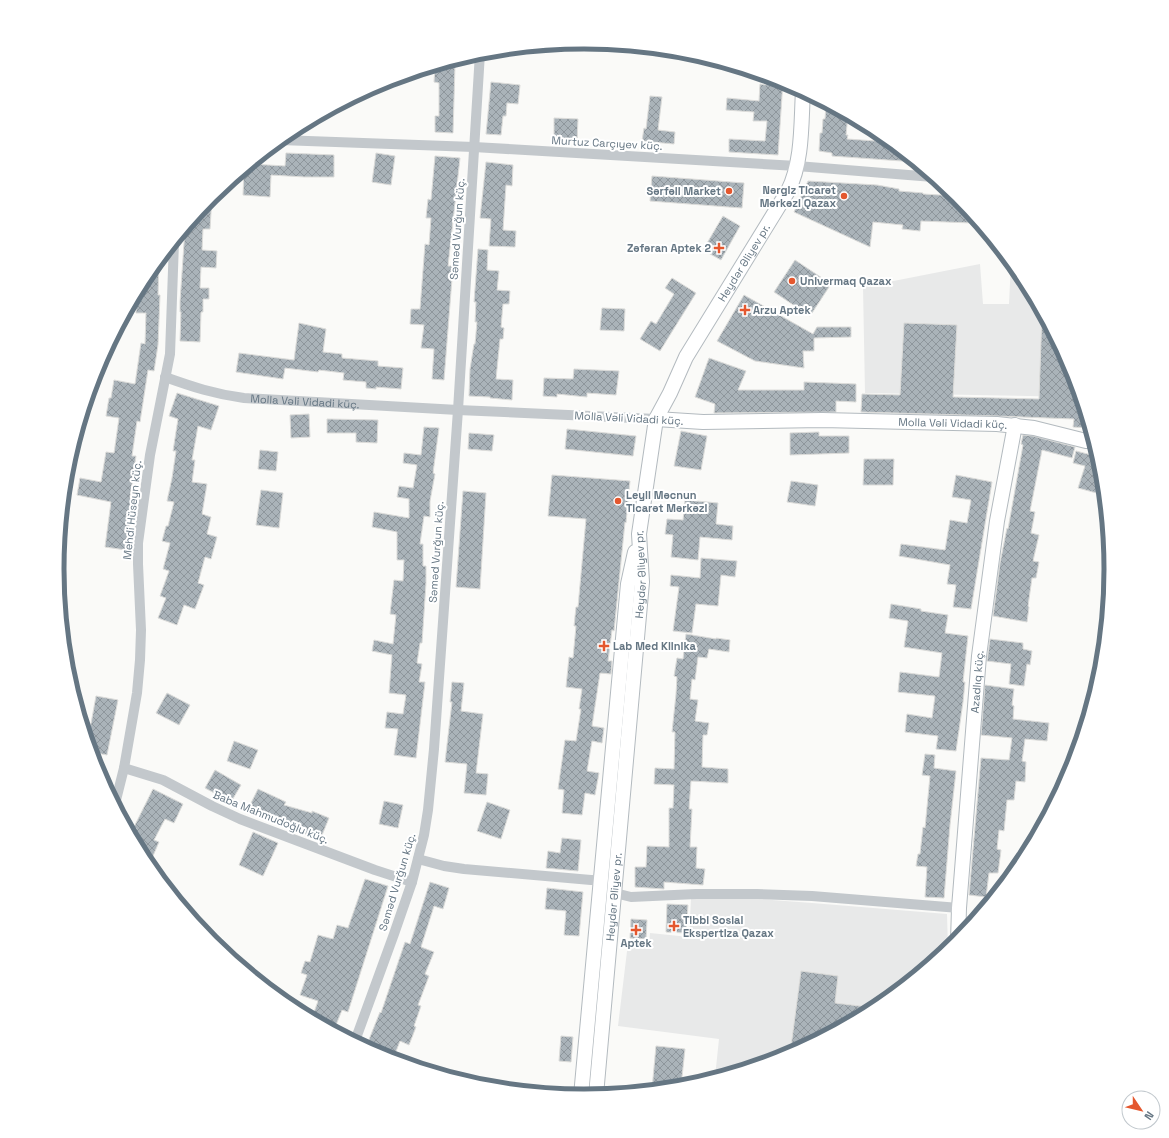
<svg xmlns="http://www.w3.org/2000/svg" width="1169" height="1138" font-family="'Space Grotesk',sans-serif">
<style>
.built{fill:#e8e9e9}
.building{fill:url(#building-cross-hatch);stroke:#dcdcda}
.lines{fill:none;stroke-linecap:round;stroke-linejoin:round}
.secondary-casing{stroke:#b3babf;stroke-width:16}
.street{stroke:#c3c8cc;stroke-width:10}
.secondary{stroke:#fff;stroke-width:14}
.poi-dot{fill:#e4572e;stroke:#fff;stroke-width:1.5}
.labels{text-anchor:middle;stroke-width:4;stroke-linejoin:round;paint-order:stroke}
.street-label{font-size:11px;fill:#657683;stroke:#fff}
.poi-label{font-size:11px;font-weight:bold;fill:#657683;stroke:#fff;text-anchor:start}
.rim{fill:none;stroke:#657683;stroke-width:5}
</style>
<defs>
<pattern id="building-cross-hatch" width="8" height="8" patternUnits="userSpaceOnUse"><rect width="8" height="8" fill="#aab3b9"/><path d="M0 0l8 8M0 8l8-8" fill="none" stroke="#8e969c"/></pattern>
</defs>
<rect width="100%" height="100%" fill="#fafaf8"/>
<g class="built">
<polygon points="1011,262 1023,276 1071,368 1080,397 865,393 863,287 980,264 983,304 1009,304"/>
<polygon points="691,899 757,899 812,903 947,914 948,949 877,1007 786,1056 715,1077 719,1039 618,1026 628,943 649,944 650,933 689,937"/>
</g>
<g class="building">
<polygon points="442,64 455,65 453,133 435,132 435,116 439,116 439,83 434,82 435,66"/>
<polygon points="766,76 783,81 778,155 729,152 729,139 765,141 767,121 753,121 754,112 726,110 727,98 759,101 760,84 766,85"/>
<polygon points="491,82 520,85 518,104 507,103 506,116 503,116 501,135 486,134"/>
<polygon points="650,96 662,97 658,130 675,132 674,144 642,141 644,128 646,129"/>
<polygon points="826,104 848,115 846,135 848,135 847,139 890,142 916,162 832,156 832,153 819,151 820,133 822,133 823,119 825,119"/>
<polygon points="554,118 578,119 577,142 554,141"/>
<polygon points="286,153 334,155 334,177 305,177 271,175 270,197 243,195 244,170 251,164 285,166"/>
<polygon points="376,153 395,156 391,185 372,182"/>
<polygon points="435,156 460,158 448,266 453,266 444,380 432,379 434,349 421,348 424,325 410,324 411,309 420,309 425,244 429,245 431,218 426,218 428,199 431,200"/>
<polygon points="486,162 513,165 512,186 506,185 503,230 516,231 515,247 489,246 491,219 480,218"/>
<polygon points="652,176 744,183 742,208 650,201"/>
<polygon points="808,181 877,185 899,189 899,191 923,193 923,194 956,196 972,215 972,223 921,221 920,231 902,229 903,225 873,222 870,247 794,212"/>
<polygon points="212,196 210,229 203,229 202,250 217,251 216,268 201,267 200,288 209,288 209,299 203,299 203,312 201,312 200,342 180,341 181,312 180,312 180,302 185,229"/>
<polygon points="723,216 740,226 721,260 703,250"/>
<polygon points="478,249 488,250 487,270 499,271 497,290 510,291 509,304 503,304 501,327 504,328 503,339 500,339 496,379 513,380 512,400 490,398 490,397 469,396 470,369 474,344 475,344 477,322 475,322 476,302 474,302"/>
<polygon points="159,260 158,295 160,295 158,345 154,371 148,370 140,422 137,421 132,456 136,456 130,498 132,498 127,521 130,521 126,550 105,547 111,502 77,495 80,478 101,482 106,452 114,453 119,418 106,416 109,398 111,398 114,380 135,384 141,343 145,344 146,313 136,313 137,294 146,276"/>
<polygon points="795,260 831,284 810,316 774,292"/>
<polygon points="672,278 696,293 660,351 640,339 651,321 656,324 674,294 665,288"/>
<polygon points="744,295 813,334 817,327 851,327 851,337 814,338 814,351 803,351 804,368 755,361 717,341"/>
<polygon points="602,308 625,309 624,331 600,330"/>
<polygon points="1042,313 1071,368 1090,428 1073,427 1074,419 997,416 861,412 862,394 900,395 904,323 957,325 953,397 1039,399"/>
<polygon points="299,323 326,329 323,352 342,354 342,358 378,361 378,366 403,368 401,389 376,387 376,389 366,388 366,382 343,380 344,373 319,370 318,372 285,368 283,379 236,372 239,353 294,360"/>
<polygon points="709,358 746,371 738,390 804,390 804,382 856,384 856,402 836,401 836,412 714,413 715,404 695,397"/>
<polygon points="574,369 619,371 616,395 587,393 587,397 557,394 557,397 543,396 544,378 573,379"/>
<polygon points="177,393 219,406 211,430 198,426 192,460 195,460 192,482 207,484 202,514 211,517 207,534 217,537 211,559 205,557 198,583 204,585 195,609 184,605 177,625 158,618 166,598 160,596 169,571 163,569 170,543 162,541 166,526 168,526 174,502 167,501 172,478 176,451 173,451 178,419 169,416"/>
<polygon points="309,414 310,437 291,438 290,415"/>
<polygon points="327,419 378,420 377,443 356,442 356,433 327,433"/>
<polygon points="424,427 439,428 433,473 435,474 430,501 430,517 424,516 420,544 423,544 423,566 426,566 426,583 422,643 420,643 417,663 422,664 419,682 425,682 416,758 394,755 398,729 385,728 387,712 403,714 406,695 389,693 392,655 372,651 374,640 393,644 396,615 390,614 394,580 403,581 404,560 397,560 397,532 372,527 374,512 409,518 409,499 397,497 399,486 413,488 417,465 403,463 404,453 421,455"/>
<polygon points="567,429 636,436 633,456 565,449"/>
<polygon points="681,431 707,436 701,470 674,466"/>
<polygon points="819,432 819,436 849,436 849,453 790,455 790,433"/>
<polygon points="469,433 494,435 492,451 468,449"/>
<polygon points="1023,435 1033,436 1075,447 1072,458 1042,450 1030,511 1035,512 1031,533 1039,535 1033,561 1039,562 1036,578 1032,578 1028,606 1029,607 1027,622 993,616 1000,563 1007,528 1008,529 1023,445 1021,444"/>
<polygon points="260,450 278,452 276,471 258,469"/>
<polygon points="1076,451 1099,457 1101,466 1104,495 1078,488 1085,466 1073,463"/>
<polygon points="864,459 894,459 893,485 863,485"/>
<polygon points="552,475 630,481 626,523 625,522 614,631 612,630 608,661 612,661 611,674 600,673 592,726 604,728 602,743 592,741 587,771 599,773 595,795 585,793 582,815 562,813 564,790 558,789 565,740 576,741 581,709 579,709 582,689 566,687 569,657 573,658 576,626 574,626 576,607 578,607 586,519 548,516"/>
<polygon points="956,475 992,482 971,609 953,607 956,585 947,584 950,565 899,556 901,544 945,550 950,520 967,523 971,500 952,497"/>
<polygon points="791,481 818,485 815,506 787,502"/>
<polygon points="261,490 283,493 279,528 256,525"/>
<polygon points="463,491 486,493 480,589 456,587"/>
<polygon points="685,500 718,503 716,524 733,526 732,540 700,537 698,560 671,557 673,535 665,534 667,519 683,520"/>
<polygon points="701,558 737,561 735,577 721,575 718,606 696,604 692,633 673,631 679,587 670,586 671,575 700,578"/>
<polygon points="891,604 921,609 921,611 948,615 945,633 968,636 963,682 965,682 963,702 956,751 936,749 938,736 905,732 907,714 932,718 935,696 898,692 900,672 939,677 942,653 904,647 908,621 889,618"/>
<polygon points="686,634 716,639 716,638 730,640 729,652 709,649 707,658 698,657 695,680 692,679 690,699 698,700 695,721 709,723 707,735 703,735 702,767 728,769 728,783 691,781 689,809 692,809 690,847 697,847 696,868 705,869 703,885 664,882 664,889 635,887 635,867 646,867 647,846 669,847 669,808 673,808 674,785 654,784 655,768 674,769 675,732 672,732 676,694 677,677 674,676 677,658 683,659"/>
<polygon points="990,639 1023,643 1023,649 1032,651 1030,665 1027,664 1024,686 1009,684 1011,664 987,661"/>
<polygon points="452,682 464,683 461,711 483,714 476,773 488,774 486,795 464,793 467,764 445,762 452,702 450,702"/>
<polygon points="985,685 1014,689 1012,705 1014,706 1013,719 1049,723 1047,741 1025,739 1022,761 1026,762 1025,782 1016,781 1014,800 1007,800 1004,831 999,830 997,849 1001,850 998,873 989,873 986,897 969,895 981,758 1009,760 1012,738 981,735"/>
<polygon points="167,693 190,705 179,725 156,713"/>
<polygon points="96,696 118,700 107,755 92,752 88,740"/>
<polygon points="234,741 258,750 250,769 227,761"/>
<polygon points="925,754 935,755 934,768 956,771 950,825 944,898 925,897 927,867 916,866 918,854 920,854 923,827 925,828 930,776 922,775"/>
<polygon points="215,770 241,785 231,802 205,788"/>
<polygon points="153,789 183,804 174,823 165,819 154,840 159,842 149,865 133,837 137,829 134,827"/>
<polygon points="258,789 286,802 284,805 312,813 312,811 329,818 320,840 303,833 304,832 276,823 248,809"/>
<polygon points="384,801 403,805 398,828 379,824"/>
<polygon points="487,802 510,810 501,839 477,831"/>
<polygon points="253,832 278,843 263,876 239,865"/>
<polygon points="562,838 581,840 578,871 546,868 548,851 560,853"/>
<polygon points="365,879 388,886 348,1012 342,1010 334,1030 312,1018 318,1001 300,995 307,975 301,973 305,961 310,962 318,935 333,939 337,925 348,928"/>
<polygon points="430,882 449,888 443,909 434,906 421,947 434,952 425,974 429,976 418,1005 421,1006 414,1026 416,1027 409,1045 400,1041 395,1054 387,1051 385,1056 366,1047 380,1012 381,1013 405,942 410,944"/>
<polygon points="547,888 583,892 579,936 564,935 566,911 545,909"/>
<polygon points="667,904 688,905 686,933 666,932"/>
<polygon points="631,919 647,920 646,939 630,938"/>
<polygon points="801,971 838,976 835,1003 876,1008 790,1054"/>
<polygon points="561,1036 573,1037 571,1062 559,1061"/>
<polygon points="656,1046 685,1049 681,1086 652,1089"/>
</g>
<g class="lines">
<g class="secondary-casing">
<g id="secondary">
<path id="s2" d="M656 419 703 422 822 420 997 424 1034 428 1086 441H1094"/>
<path id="s3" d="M958 941 959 908 979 656 997 521 1015 425"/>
<path id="s4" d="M596 1095 642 582 639 534 656 419 670 393 686 357 788 191C803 161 801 123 803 91"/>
<polyline points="581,1096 628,584 635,552"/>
</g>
</g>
<g class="street">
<polyline points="280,140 474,147 797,166 933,177"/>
<path id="s1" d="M165 377C193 387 214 394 244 398L458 410 656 419"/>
<polyline points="124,768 163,780 212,806 240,819 375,870 412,882"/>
<polyline points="115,804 124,768 137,693 140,660 141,630 138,564 138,543 150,455 170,354 174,242"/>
<polyline points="418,859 444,866 464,869 591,880 601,880"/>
<polyline points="615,893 631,897 696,894 757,894 812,896 959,908"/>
<polyline points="355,1041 394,934 412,882 424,835 428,810 434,749 458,410 480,53"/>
</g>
<use href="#secondary" class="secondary"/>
</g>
<g class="poi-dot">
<circle cx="729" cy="191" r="4"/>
<circle cx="844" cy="196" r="4"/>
<path d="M717 242h4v4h4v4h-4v4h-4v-4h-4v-4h4z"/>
<circle cx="792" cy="281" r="4"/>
<path d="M743 304h4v4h4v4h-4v4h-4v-4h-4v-4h4z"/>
<circle cx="618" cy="501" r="4"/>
<path d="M602 640h4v4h4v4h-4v4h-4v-4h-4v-4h4z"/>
<path d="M672 920h4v4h4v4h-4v4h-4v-4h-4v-4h4z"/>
<path d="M634 924h4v4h4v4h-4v4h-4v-4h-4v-4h4z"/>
</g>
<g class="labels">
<g class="street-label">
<text transform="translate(607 143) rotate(3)" y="4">Murtuz Carçıyev küç.</text>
<text transform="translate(457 229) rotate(-86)" y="4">Səməd Vurğun küç.</text>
<text dy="4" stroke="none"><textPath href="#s4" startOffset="859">Heydər Əliyev pr.</textPath></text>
<text dy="4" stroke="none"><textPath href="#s1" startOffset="143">Molla Vəli Vidadi küç.</textPath></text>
<text transform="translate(629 418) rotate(3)" y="4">Molla Vəli Vidadi küç.</text>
<text dy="4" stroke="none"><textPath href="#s2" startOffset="297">Molla Vəli Vidadi küç.</textPath></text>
<text transform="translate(132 510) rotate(-84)" y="4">Mehdi Hüseyn küç.</text>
<text transform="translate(436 552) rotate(-86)" y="4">Səməd Vurğun küç.</text>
<text dy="4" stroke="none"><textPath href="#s4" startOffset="523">Heydər Əliyev pr.</textPath></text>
<text dy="4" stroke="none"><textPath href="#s3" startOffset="260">Azadlıq küç.</textPath></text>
<text transform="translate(271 817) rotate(22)" y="4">Baba Mahmudoğlu küç.</text>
<text transform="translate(397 882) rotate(-73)" y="4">Səməd Vurğun küç.</text>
<text dy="4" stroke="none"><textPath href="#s4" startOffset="199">Heydər Əliyev pr.</textPath></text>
</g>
<g class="poi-label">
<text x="836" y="194" text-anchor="end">Nərgiz Ticarət<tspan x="836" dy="13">Mərkəzi Qazax</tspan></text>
<text x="721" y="195" text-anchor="end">Sərfəli Market</text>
<text x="711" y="252" text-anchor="end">Zəfəran Aptek 2</text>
<text x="800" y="285">Univermaq Qazax</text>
<text x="753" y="314">Arzu Aptek</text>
<text x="626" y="499">Leyli Məcnun<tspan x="626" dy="13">Ticarət Mərkəzi</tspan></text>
<text x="613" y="650">Lab Med Klinika</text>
<text x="683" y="924">Tibbi Sosial<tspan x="683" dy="13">Ekspertiza Qazax</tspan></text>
<text x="636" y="947" text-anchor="middle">Aptek</text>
</g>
</g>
<path d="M0 0H1169V1138H0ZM64 569a520 520 0 1 1 1040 0a520 520 0 1 1-1040 0Z" fill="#fff" fill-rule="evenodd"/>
<path class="rim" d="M64 569a520 520 0 1 1 1040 0a520 520 0 1 1-1040 0Z"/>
<g transform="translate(1141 1110) rotate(125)"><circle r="19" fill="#ffffff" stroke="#c1c8cd"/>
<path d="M0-3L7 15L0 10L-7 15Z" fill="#e4572e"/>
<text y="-6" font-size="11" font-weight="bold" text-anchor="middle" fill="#657683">N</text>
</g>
</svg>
